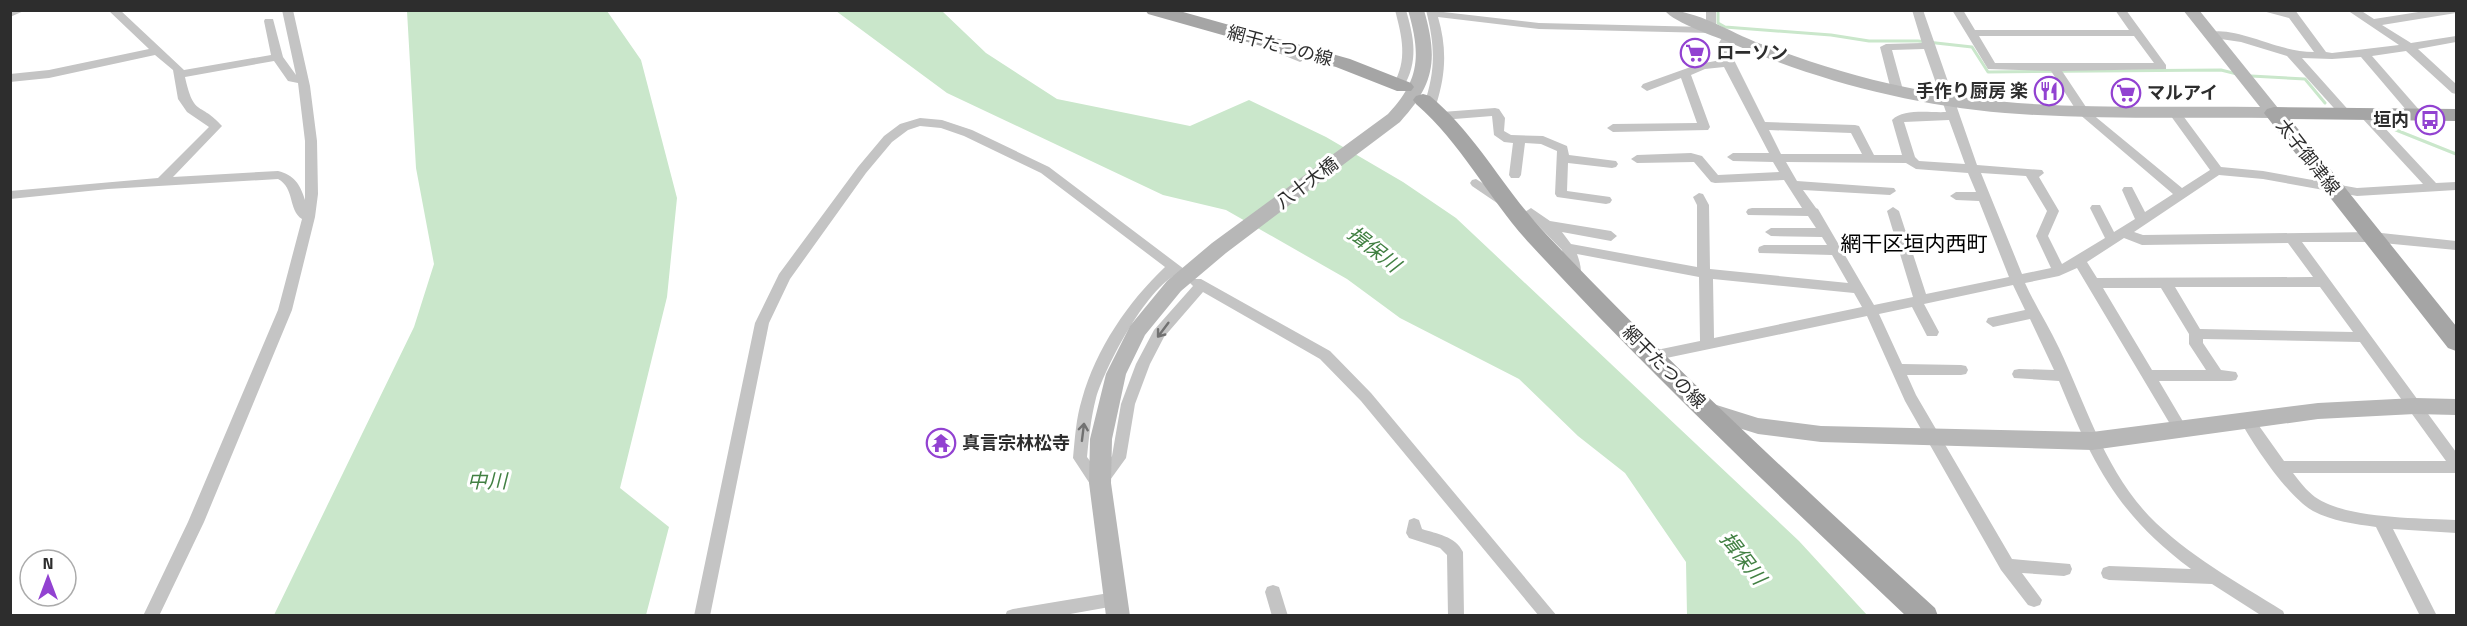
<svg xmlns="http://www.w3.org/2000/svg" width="2467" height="626" font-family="'Titillium Web','Noto Sans JP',sans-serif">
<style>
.water{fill:#cae7cb}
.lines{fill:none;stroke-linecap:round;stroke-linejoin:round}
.stream{stroke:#cae7cb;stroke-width:3}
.street{fill:#c4c4c4;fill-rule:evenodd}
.secondary{fill:#b7b7b7;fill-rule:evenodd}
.primary{fill:#a5a5a5;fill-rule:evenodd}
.oneway{stroke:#717171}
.labels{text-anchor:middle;stroke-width:6;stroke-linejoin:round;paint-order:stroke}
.street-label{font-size:18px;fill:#2d2d2d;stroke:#fff}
.poi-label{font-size:18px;font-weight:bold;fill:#2d2d2d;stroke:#fff;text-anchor:start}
.water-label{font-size:20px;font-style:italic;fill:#428043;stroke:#fff}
.quarter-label{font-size:21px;fill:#000;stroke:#fff}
</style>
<rect width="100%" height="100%" fill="#fff"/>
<g class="water">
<polygon points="407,11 607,11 641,60 677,198 667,297 620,488 669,527 646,615 274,615 414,327 434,264 416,168"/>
<polygon points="836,11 942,11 986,53 1057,99 1190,126 1249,100 1326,137 1403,182 1456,218 1799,541 1867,615 1687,615 1686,562 1625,473 1578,436 1519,379 1400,318 1347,279 1226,210 1163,195 947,93"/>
</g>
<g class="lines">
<g class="stream">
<polyline points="1718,10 1718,23 1725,27 1831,35 1869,41 1918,41 1972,47 1988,72 2221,70 2237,74"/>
<polyline points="2251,76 2305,79 2325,103"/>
<polyline points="2391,128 2456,154"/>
</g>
<g class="street">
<polygon points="10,10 26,10 10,17"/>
<path d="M108 10H120L184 70 271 55 264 21 265 19H273L283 57 296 75 282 10H293L310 86 317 141 318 194 315 217 292 310 204 522 159 616H143L188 522 278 310 302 219C288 210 295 188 278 179L108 189 10 199V191L158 178 209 127 187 112 178 99 173 70 155 55 49 78 10 82V74L49 70 149 49ZM274 61 288 81 298 83 305 141V200C300 184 294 175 278 171L173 177 222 126C200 101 194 118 185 77Z"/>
<path d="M1395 10H1406C1414 38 1419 61 1403 88L1399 89 1393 85C1408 60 1402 37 1395 10Z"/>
<path d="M1426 10 1539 23 1706 27V10H1716V30L1711 33 1539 29 1438 17C1447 48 1446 74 1436 105L1430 109 1424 105C1436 69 1435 46 1426 10Z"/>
<path d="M1912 10H1923L1977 165 2042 170 2044 173 2039 177 2059 211 2048 236 2062 264 2105 238 2090 208 2092 205H2100L2114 232 2135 219 2122 190 2124 187H2132L2145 212 2173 194 2078 113 2051 71 1988 69 1952 10H1963L1975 30H2129L2115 10H2126L2166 65V69L2062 71 2086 107 2097 118 2182 188 2210 170 2168 112 2174 108 2178 109 2221 167 2263 171 2357 188 2423 184 2361 117 2359 114 2361 111H2369L2436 183 2456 182V190L2357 196 2263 179 2219 175 2134 232 2143 235 2372 232 2456 241V250L2372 242H2302L2456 452V473H2293C2299 481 2307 491 2315 497 2346 519 2419 518 2456 520V533L2393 529 2437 616H2420L2376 527C2355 524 2332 521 2313 511 2289 498 2253 445 2240 420L2242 416H2252L2284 461H2446L2360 342 2203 339V343L2221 370 2236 372 2238 376 2236 380 2231 381H2159L2188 430 2186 434 2181 436 2176 434 2077 268 2059 276 2025 283C2035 305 2048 325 2059 348 2086 405 2104 468 2149 516 2187 555 2237 582 2283 611L2285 616H2262L2212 584 2109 580 2103 578 2101 573 2103 568 2109 566 2191 569C2117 514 2093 464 2059 381L2014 378 2012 374 2014 370 2019 369 2054 370 2030 319 1993 327 1986 322 1988 318 2025 310 2013 285 1924 304 1939 332 1937 336H1927L1912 307 1879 314 1902 364 1961 365 1966 366 1968 370 1966 374 1961 375H1907L1916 395 2012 559 2070 564 2072 569 2070 574 2064 576 2022 573 2042 600 2040 605 2034 607 2028 605 2001 570 1905 401 1867 316 1652 361 1647 360 1645 356 1647 352 1700 341 1699 277 1577 254C1580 262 1583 273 1579 280H1569L1562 250 1525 212 1531 208 1550 221 1611 231 1617 236 1611 241 1562 232 1571 244 1697 267V205L1693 197 1699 193 1703 194 1709 205 1710 269 1848 283 1832 255 1759 253 1758 250 1759 247 1764 245H1827L1822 237 1771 236 1765 232 1771 228H1816L1808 216 1748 215 1746 212 1748 209 1752 208H1802L1784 180 1715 183 1711 182 1694 162 1637 163 1631 159 1637 155 1691 153 1702 156 1718 175 1779 172 1773 162 1733 161 1727 157 1733 153H1769L1724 67 1705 69 1691 75 1710 127 1708 130 1613 132 1607 128 1613 124 1697 123 1681 78 1647 91 1641 87 1643 84 1699 64 1721 60 1716 48 1723 36 1727 35 1733 38 1728 48 1765 122 1855 125 1859 126 1874 155H1902L1892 120C1904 108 1930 113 1946 112L1924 49 1892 50 1903 90 1897 94 1891 90 1880 47 1886 44 1922 43ZM1979 36H2134L2154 63H1995ZM1949 120 1965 164 1919 161 1915 157 1904 122ZM1769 130 1851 133 1862 154H1781ZM1786 162 1906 163 1916 169 1968 173 1976 192H1956L1950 196 1956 200 1979 201 2009 277 1926 294 1899 211 1893 207 1887 211 1913 297 1874 305 1818 209 1816 208 1803 190 1890 195 1896 191 1894 188 1797 181ZM1981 173 2026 176 2047 211 2036 236 2051 268 2022 274ZM2124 238 2142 245 2288 243 2313 277 2097 278 2087 262ZM1713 279 1854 293 1862 307 1714 338ZM2175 287H2320L2353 332 2200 329ZM2103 288H2161L2189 334V344L2206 370H2152Z"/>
<path d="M2259 10H2295L2326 52 2332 53 2399 45 2347 10H2360L2374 19 2431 10H2456V13L2382 25 2411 43 2456 36V42L2418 49 2456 84V94L2452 93 2406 51 2372 56 2421 112 2423 115 2421 118H2413L2361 57 2332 59 2302 58 2352 114 2350 117H2342L2287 56 2241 42 2207 37 2205 35C2219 23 2265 43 2282 47 2292 50 2303 52 2314 52L2289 18Z"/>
<polygon points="1272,44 1304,57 1306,59 1300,62 1268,49 1266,47"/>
<polygon points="1495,108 1499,109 1505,118 1504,131 1511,135 1543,136 1567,146 1569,155 1616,161 1618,164 1616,167 1612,168 1568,163 1567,191 1610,197 1612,200 1610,203 1606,204 1557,197 1555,194 1557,151 1541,144 1525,143 1521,175 1519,178 1511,178 1509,175 1513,143 1504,142 1494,135 1492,116 1442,120 1436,116 1442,112"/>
<path d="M920 118 942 120 972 130 1049 167 1184 269 1182 272C1149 282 1106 365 1096 398 1091 417 1089 437 1087 457L1099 473 1112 456 1121 404 1136 364 1154 330 1193 286 1189 282 1191 279H1201L1330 351 1371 393 1557 616H1539L1361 401 1320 359 1203 292 1164 337 1150 364 1135 404 1126 458 1105 487 1100 489 1090 484 1073 458C1075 438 1076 418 1082 399 1096 349 1128 302 1165 267L1041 173 964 136 941 128 920 126 908 130 892 142 866 173 790 279 769 323 710 616H694L755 323 779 274 858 167 884 136 900 124Z"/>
<polygon points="1476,179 1508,199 1510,202 1508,205 1500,205 1472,186 1470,183 1472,180"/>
<path d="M1414 518 1419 520 1422 529C1437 534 1455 536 1463 552L1464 616H1448L1447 555 1440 548 1409 538 1406 533 1409 520Z"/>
<polygon points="1273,585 1279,587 1288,616 1272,616 1265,592 1267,587"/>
<polygon points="1115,592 1121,594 1123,599 1121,604 1115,606 1059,616 1005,616 1007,611 1013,609"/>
</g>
<g class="secondary">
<path d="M1408 10H1424C1438 59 1435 84 1400 122L1226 253 1181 291 1145 335 1126 374 1112 439 1111 483 1130 616H1106L1089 483 1090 439 1106 374 1130 326 1167 281 1212 243 1388 114C1420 80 1421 55 1408 10Z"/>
<path d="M1664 10C1698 10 1729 32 1761 44 1809 62 1856 77 1905 87 2021 113 2143 105 2260 107L2183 10H2199L2282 113 2274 118C2185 117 2094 120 2005 113 1912 105 1819 81 1733 44 1715 36 1676 24 1664 10Z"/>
<polygon points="2415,398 2456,399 2456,415 2415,414 2318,419 2092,450 1821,442 1758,434 1700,416 1697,410 1700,404 1707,402 1758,418 1821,426 2092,432 2318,403"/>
</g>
<g class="primary">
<polygon points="1145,10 1176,10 1350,59 1411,83 1414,87 1411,91 1397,91 1336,67 1148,14"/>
<path d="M1423 94 1430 96C1477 135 1504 190 1546 234 1669 364 1802 487 1935 608L1938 616H1906C1778 495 1650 374 1531 245 1489 200 1463 145 1416 104L1413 100 1416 96Z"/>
<polygon points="2274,107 2456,109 2456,121 2290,119 2456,326 2456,351 2448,348 2267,117 2264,113 2267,109"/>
</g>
</g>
<defs><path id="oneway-shaft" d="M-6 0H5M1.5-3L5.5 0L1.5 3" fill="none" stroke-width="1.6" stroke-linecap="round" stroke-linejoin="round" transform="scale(1.5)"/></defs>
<g class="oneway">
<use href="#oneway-shaft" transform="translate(1163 330) rotate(127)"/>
<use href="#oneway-shaft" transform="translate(1083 432) rotate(-83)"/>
</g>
<defs>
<g id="supermarket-ring" transform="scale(1.5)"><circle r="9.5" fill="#fff" stroke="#9242d1" stroke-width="1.5"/><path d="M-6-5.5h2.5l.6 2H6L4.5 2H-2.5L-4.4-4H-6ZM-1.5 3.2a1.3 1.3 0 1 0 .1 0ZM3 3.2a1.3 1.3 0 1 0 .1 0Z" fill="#9242d1"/></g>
<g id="restaurant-ring" transform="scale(1.5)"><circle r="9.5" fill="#fff" stroke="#9242d1" stroke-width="1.5"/><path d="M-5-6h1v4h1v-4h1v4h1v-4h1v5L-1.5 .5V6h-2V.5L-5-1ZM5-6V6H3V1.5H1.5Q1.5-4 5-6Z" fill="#9242d1"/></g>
<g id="bus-ring" transform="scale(1.5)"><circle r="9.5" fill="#fff" stroke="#9242d1" stroke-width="1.5"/><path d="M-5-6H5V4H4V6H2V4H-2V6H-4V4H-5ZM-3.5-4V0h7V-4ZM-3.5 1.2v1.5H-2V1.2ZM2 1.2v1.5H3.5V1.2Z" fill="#9242d1"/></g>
<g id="temple-ring" transform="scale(1.5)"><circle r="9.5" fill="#fff" stroke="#9242d1" stroke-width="1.5"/><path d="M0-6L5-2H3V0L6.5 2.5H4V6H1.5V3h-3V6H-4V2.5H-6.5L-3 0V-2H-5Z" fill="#9242d1"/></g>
</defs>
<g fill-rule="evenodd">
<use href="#supermarket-ring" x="1695" y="53"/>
<use href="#restaurant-ring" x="2049" y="91"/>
<use href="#supermarket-ring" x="2126" y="93"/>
<use href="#bus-ring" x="2430" y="120"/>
<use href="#temple-ring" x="941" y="443"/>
</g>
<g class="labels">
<g class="street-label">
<text transform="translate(1280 46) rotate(15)" y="6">網干たつの線</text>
<text transform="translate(2308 157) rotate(52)" y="6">太子御津線</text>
<text transform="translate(1307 183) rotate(-37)" y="6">八十大橋</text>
<text transform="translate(1664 367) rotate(45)" y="6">網干たつの線</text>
</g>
<g class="poi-label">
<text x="1716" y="59">ローソン</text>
<text x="2028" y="97" text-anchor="end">手作り厨房 楽</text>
<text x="2147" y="99">マルアイ</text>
<text x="2409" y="126" text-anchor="end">垣内</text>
<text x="962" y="449">真言宗林松寺</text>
</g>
<g class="water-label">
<text transform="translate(1374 249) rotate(38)" y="7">揖保川</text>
<text x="487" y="488">中川</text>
<text transform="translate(1743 558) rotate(52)" y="7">揖保川</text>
</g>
<g class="quarter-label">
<text x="1914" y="251">網干区垣内西町</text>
</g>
</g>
<rect width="2467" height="626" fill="none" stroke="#2d2d2d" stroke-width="24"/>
<g transform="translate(48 578)"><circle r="28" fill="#ffffff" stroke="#ababab" stroke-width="1.5"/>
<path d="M0-4.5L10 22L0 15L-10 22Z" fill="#9242d1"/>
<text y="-9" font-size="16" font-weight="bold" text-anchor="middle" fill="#2d2d2d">N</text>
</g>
</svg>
